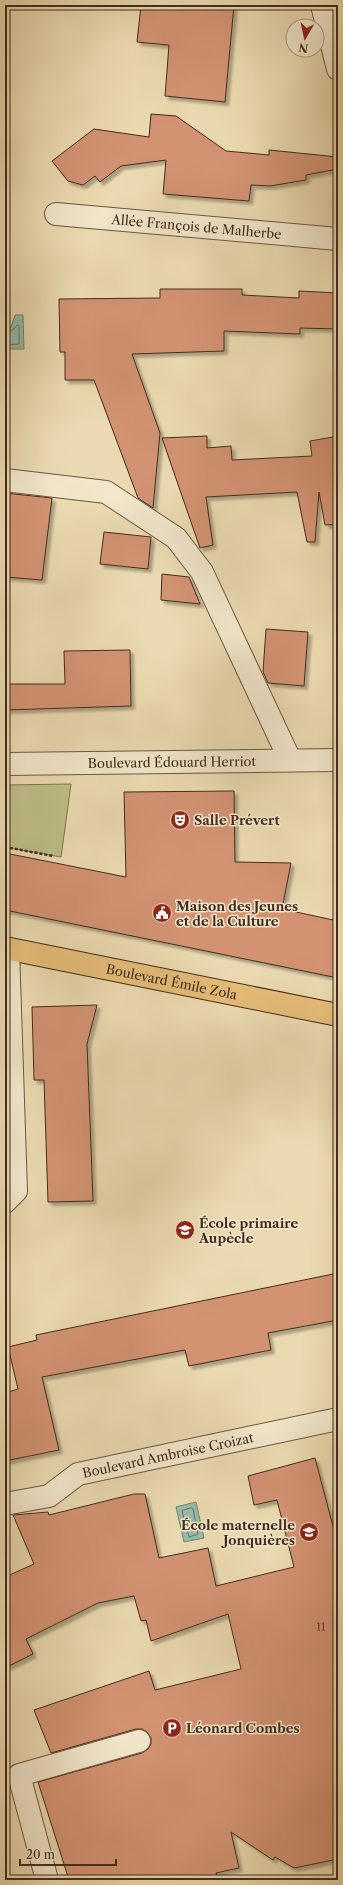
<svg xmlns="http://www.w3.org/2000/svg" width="343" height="1885" font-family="'Libre Caslon Text',serif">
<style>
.park{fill:#bdbe88;stroke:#7f7552}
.water{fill:#98bbad;stroke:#758273}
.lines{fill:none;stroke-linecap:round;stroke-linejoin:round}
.shore{stroke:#6c7465;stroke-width:1}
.building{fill:#d39373;stroke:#412c1d;filter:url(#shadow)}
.minor-casing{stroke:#6c5842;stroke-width:24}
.major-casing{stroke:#412c1d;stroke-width:24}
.path{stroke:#412c1d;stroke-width:2.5;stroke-dasharray:3 2;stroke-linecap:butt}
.minor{stroke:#f2e7cc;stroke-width:22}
.major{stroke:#e6bd78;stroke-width:22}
.labels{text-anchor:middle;stroke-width:3;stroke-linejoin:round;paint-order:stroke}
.number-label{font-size:11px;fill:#664632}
.street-label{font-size:13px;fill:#412c1d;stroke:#f2e7cc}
.poi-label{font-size:13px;font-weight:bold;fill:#412c1d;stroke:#f2e7cc;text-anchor:start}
</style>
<defs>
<filter id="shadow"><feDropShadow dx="3.5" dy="3.5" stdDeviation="1" flood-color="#0004"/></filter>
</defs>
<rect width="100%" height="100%" fill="#ebdab1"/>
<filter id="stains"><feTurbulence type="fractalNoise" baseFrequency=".005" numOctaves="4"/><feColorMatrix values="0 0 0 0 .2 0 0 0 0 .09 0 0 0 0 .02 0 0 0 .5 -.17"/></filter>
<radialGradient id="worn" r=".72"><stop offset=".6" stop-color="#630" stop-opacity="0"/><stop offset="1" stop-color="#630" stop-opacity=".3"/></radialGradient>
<polygon class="park" points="71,784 61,857 5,847 5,785"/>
<g class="water">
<polygon points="15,315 23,315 24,349 5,349 5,327 11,327"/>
<polygon points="196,1502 204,1538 184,1542 176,1507"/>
</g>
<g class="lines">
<g class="shore">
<polyline points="5,331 13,330 17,325 19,326 19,344 5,345"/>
<polygon points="191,1508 193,1509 198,1534 189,1537 182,1511"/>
</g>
</g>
<g class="building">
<polygon points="141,5 234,5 225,102 165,96 169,45 137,42"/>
<polygon points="151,114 176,116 226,151 269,155 269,150 338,157 338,169 306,175 306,180 270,186 251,185 249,201 163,194 166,160 121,166 100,182 95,176 83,185 68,181 52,161 94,129 149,137"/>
<polygon points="160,289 242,289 242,295 299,298 299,291 338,293 338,329 300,328 300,334 224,331 224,351 132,354 160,433 153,508 138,498 94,380 65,380 65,352 60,352 59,299 160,298"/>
<polygon points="207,436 207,448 231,446 232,460 312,456 310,441 333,437 334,440 338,439 338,524 325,525 319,492 315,542 307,542 297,492 206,497 213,545 200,548 162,438"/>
<polygon points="5,493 52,498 42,580 5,577"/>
<polygon points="104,532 151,537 148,569 100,564"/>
<polygon points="162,574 189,577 200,604 161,600"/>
<polygon points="266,629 308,632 304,686 268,683 263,672"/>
<polygon points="130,650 131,706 5,710 5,684 65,684 64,651"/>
<polygon points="234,791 235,862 291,863 282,909 338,921 338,978 5,910 5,853 126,877 124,792"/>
<polygon points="97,1005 87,1044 93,1201 48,1202 44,1080 34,1080 32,1007"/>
<polygon points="338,1273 338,1320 268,1333 271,1350 189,1366 185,1350 42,1377 59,1450 5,1461 5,1393 18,1389 8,1347 37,1340 36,1335"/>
<polygon points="315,1458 338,1545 338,1859 294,1868 275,1857 273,1860 231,1832 239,1868 216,1873 218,1880 69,1880 38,1782 142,1753 148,1749 151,1744 151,1738 147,1732 142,1729 136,1729 51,1753 34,1710 149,1671 155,1690 241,1669 228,1614 151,1641 146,1620 141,1621 134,1596 98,1603 26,1639 33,1654 5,1668 5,1577 34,1564 13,1515 48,1512 49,1515 134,1494 145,1494 159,1558 208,1548 216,1586 294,1567 277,1500 254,1505 248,1476"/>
</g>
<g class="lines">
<g class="minor-casing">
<g id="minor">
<polyline points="322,5 338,69"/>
<path id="s1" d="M56 214 338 239"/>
<polyline points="5,480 106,492 176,538 202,572 290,760"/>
<path id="s2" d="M5 764 338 760"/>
<polyline points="5,1202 16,1191 8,949"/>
<path id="s3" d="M5 1504 49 1496 78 1474 338 1419"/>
<polyline points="47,1880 19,1775 139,1741"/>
</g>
</g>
<g class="major-casing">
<g id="major">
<path id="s4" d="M5 948 338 1015"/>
</g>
</g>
<polyline class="path" points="5,847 53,856"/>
<use href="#minor" class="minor"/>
<use href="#major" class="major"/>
</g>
<defs>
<g id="theatre-disc" transform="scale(1)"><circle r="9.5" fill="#8f2418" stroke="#f2e7cc"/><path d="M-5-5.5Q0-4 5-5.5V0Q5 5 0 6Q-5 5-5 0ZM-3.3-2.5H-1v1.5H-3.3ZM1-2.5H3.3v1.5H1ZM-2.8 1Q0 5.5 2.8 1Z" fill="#fff"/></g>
<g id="civic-disc" transform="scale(1)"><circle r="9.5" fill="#8f2418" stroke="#f2e7cc"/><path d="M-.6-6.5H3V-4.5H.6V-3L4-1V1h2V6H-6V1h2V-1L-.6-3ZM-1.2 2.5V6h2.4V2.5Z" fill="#fff"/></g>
<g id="school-disc" transform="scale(1)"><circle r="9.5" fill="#8f2418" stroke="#f2e7cc"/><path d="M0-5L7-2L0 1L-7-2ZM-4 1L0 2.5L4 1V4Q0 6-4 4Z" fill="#fff"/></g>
<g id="parking-disc" transform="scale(1)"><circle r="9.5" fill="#8f2418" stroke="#f2e7cc"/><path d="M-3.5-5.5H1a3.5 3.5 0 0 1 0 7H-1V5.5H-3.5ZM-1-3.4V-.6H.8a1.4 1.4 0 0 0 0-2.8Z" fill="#fff"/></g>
</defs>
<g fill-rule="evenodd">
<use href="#theatre-disc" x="180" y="820"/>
<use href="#civic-disc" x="162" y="913"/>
<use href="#school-disc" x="185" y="1230"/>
<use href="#school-disc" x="309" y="1532"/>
<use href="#parking-disc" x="172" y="1728"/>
</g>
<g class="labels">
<g class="number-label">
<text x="321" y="1631">11</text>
</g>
<g class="street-label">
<text dy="5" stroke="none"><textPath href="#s1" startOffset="141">Allée François de Malherbe</textPath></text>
<text dy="5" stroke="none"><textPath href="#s2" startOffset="167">Boulevard Édouard Herriot</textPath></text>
<text dy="5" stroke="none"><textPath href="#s4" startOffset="170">Boulevard Émile Zola</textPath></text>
<text dy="5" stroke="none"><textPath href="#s3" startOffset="173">Boulevard Ambroise Croizat</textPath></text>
</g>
<g class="poi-label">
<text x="194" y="825">Salle Prévert</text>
<text x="176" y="911">Maison des Jeunes<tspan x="176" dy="15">et de la Culture</tspan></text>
<text x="199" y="1228">École primaire<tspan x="199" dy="15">Aupècle</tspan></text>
<text x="295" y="1530" text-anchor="end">École maternelle<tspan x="295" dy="15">Jonquières</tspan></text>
<text x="186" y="1733">Léonard Combes</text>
</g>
</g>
<rect width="343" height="1885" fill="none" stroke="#ebdab1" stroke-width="20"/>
<rect x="6" y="6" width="331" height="1873" fill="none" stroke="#412c1d" stroke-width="2"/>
<rect x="10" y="10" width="323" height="1865" fill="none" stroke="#412c1d"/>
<g transform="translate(305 38) rotate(189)"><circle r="19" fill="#f2e7cc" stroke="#ab9c86"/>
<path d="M0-3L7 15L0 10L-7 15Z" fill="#8f2418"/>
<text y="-6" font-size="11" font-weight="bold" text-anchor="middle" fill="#412c1d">N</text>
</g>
<path d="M20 1859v6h96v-6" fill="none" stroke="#412c1d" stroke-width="2"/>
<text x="26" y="1859" font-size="12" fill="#412c1d" stroke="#f2e7cc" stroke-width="3" paint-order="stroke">20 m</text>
<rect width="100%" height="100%" filter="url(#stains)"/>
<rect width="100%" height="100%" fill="url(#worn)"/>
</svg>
